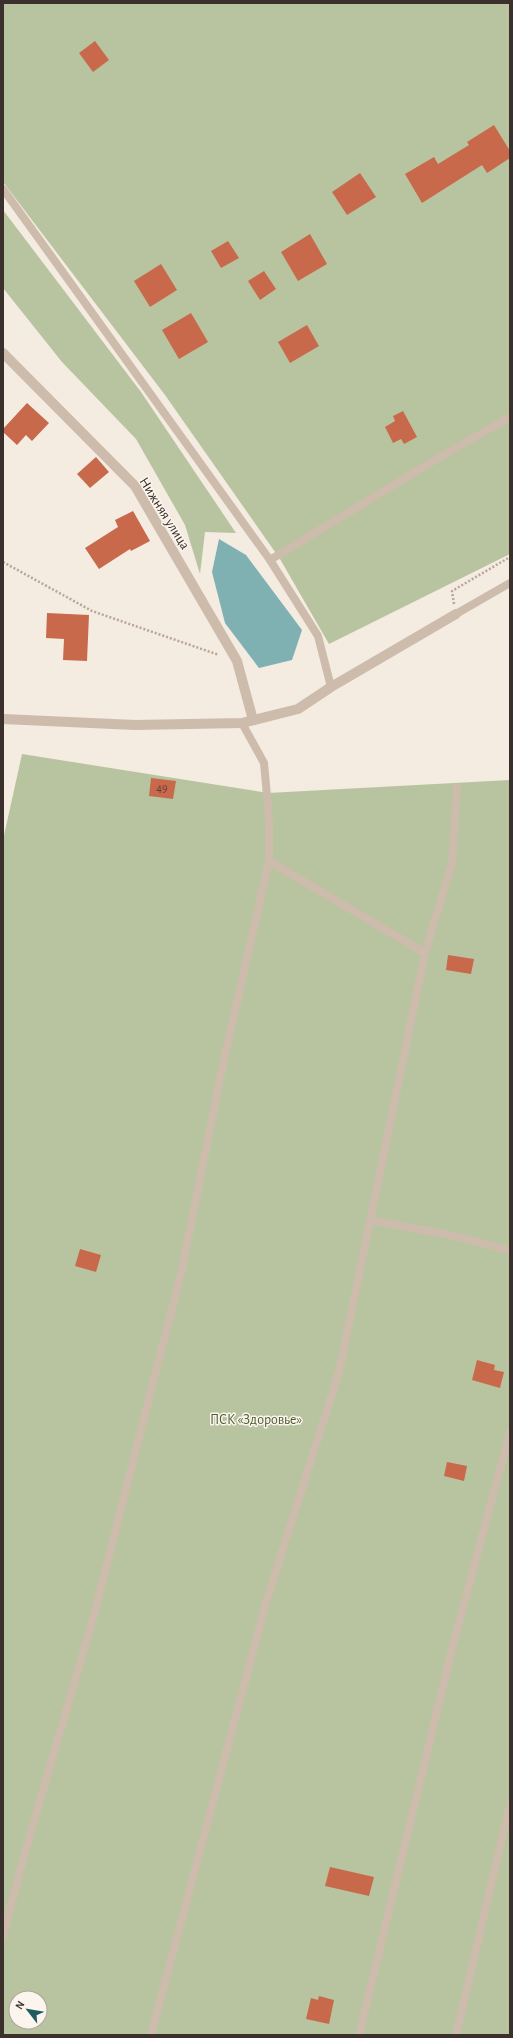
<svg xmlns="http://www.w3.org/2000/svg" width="513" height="2038" font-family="'Alegreya Sans',sans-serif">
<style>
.green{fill:#b8c4a0;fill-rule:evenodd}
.water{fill:#7fb0b2}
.building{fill:#c8694b}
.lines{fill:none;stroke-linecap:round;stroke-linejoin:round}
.path{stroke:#b9a596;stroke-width:2.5;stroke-dasharray:2 2;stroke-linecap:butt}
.lane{stroke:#cdbbac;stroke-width:8}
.street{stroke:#cdbbac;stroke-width:10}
.labels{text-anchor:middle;stroke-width:3;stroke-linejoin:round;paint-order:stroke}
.number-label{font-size:12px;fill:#5e3e33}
.street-label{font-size:14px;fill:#3b302b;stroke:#fbf5ee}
.park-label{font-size:14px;fill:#4a5a2e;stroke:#fbf5ee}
</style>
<rect width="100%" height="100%" fill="#f4ebe1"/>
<g class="green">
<polygon points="3,3 510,3 510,554 329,644 280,559 165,395 3,182"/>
<polygon points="3,210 141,392 236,533 205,532 200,574 185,525 136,439 62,362 3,288"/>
<path d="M22 754 268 793 510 780V2035H3V840ZM16 1998H40V2022H16Z"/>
</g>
<polygon class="water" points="219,539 246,555 302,630 292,660 259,668 225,623 212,572"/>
<g class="building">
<polygon points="95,41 109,60 93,72 79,53"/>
<polygon points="494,125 510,151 510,158 487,173 482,165 422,203 405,174 434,157 438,164 469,145 467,142"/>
<polygon points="360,173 376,197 347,215 332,192"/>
<polygon points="310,234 327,264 298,281 281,252"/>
<polygon points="228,241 239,258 221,268 211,251"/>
<polygon points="161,264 177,290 150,307 134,281"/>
<polygon points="264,271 276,289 260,300 248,281"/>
<polygon points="191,313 208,342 179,359 162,330"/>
<polygon points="307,325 319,346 290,363 278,342"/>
<polygon points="27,403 49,423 32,441 26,435 17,445 3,432 3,429"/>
<polygon points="403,411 417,437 404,444 401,439 393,443 385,427 395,421 393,416"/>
<polygon points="96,457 109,472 90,488 77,474"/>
<polygon points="133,511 150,541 131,551 130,549 99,569 85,548 118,527 115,520"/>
<polygon points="47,613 89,615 87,661 63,660 64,639 46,638"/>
<polygon points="151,778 176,781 173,799 149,796"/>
<polygon points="448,955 474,959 471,974 446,970"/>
<polygon points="80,1249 101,1255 96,1272 75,1266"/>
<polygon points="477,1360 495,1365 494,1370 504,1372 500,1388 472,1380"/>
<polygon points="447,1462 467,1466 464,1481 444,1476"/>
<polygon points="330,1867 374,1877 369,1896 325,1886"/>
<polygon points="319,1996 334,2000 329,2024 306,2019 311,1998 318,2000"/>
</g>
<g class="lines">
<g class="path">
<polyline points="3,562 92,611 219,655"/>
<polyline points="454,604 452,591 510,557"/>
</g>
<g class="lane">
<polyline points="3,189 270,560 318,636 331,687"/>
<polyline points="270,560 435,460 510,417"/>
<polyline points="456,614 510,583"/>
<polyline points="425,953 452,863 457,788"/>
<polyline points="370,1220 450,1235 510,1250"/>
<polyline points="3,1937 22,1863 94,1615 182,1269 223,1064 269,861 269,818 264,763 242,723"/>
<polyline points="151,2035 267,1599 339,1372 425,953 269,861"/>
<polyline points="359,2035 453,1645 510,1432"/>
<polyline points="456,2035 510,1804"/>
</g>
<g class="street">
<polyline points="3,353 135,486 237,661 253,720"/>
<polyline points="3,719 135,725 242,723 298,709 331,687 456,614"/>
</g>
</g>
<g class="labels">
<g class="number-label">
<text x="162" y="792">49</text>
</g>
<g class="street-label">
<text transform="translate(165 513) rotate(58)" y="5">Нижняя улица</text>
</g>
<g class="park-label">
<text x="256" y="1424">ПСК «Здоровье»</text>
</g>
</g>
<rect width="513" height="2038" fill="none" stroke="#3b302b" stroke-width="8"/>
<g transform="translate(28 2010) rotate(301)"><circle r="19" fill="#fbf5ee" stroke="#aea6a0"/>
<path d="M0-3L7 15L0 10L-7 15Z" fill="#1f5a5e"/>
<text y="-6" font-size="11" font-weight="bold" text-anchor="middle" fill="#3b302b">N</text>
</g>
</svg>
